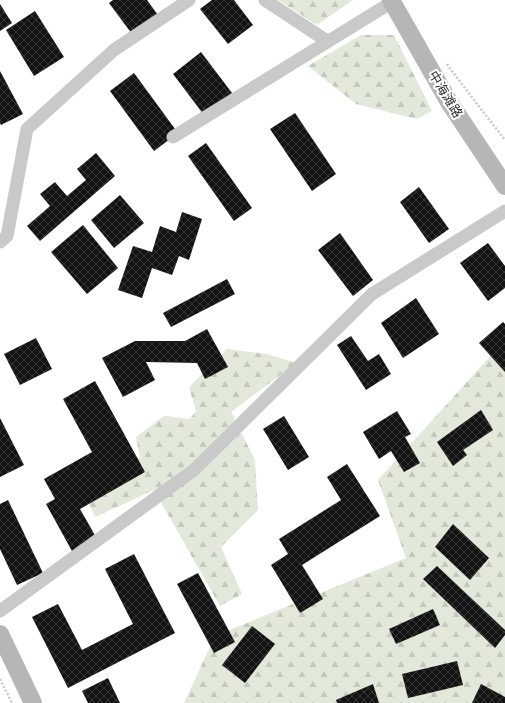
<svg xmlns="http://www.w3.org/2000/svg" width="505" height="703" font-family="Poppins,'Noto Sans SC',sans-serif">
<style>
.forest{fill:url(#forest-firs)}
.building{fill:url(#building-cross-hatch)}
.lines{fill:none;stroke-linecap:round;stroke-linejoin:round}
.path{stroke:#c9c9c9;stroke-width:2.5;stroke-dasharray:2 2;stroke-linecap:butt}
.street{stroke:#c9c9c9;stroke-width:13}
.secondary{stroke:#b6b6b6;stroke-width:18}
.labels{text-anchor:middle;stroke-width:4;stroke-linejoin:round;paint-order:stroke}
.street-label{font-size:13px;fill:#2c2c2c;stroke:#fff}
</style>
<defs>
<pattern id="forest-firs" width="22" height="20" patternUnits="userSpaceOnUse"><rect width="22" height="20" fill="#e2e9da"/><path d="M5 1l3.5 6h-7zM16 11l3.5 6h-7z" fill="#c2c8bb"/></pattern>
<pattern id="building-cross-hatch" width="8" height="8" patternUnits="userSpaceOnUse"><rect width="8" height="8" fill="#131313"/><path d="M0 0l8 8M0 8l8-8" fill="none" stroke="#363636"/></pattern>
</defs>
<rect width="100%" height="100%" fill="#fff"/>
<g class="forest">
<polygon points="278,0 353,0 317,25"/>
<polygon points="361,35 394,35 432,111 417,119 356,104 308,66"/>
<polygon points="505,340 505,703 184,703 215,636 406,558 378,480"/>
<polygon points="227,349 267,354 296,363 231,412 255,460 258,510 221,547 242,594 220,606 154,490 95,517 83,490 140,458 136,437 164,416 190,419 196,411 189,387"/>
</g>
<g class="building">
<polygon points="113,0 147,0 158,15 132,34 109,3"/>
<polygon points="212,0 234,0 253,25 228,44 200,9"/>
<polygon points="0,4 12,23 0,31"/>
<polygon points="35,11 64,57 34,76 6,30"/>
<polygon points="201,52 232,93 204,115 173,74"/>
<polygon points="0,71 23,114 1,125 0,123"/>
<polygon points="134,73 178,133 154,151 110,91"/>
<polygon points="295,113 336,174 312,191 270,129"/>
<polygon points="206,143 252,208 234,221 188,156"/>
<polygon points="96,153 115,176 40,241 27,226 50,206 40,194 55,182 67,196 86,180 77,169"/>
<polygon points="419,187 449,229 429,243 400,202"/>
<polygon points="120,195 144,223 114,248 91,220"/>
<polygon points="182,212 202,219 189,260 179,256 172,275 152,268 142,298 118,290 133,246 152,252 160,226 176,232"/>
<polygon points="83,225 118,268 87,294 51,252"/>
<polygon points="340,233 373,280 353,296 318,250"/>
<polygon points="488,243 505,266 505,288 488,301 460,263"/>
<polygon points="227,279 235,294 171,327 163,313"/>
<polygon points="416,298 439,334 403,358 381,323"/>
<polygon points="503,322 505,324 505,372 479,343"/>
<polygon points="207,329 228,367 205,379 197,363 146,362 155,380 123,397 102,358 135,341 185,341"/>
<polygon points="351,336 368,361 379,354 391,374 366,390 337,345"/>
<polygon points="36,338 52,369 20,385 4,354"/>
<polygon points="95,381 145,472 80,509 96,537 72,551 46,504 55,499 44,479 92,452 63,399"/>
<polygon points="481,410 493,430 463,450 467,455 453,466 437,442"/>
<polygon points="397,411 411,434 405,437 420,463 404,472 391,451 379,459 363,432"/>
<polygon points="284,416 309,457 288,470 263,429"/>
<polygon points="0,418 24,465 0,477"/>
<polygon points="347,464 380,516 302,565 323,599 300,613 271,565 288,554 279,539 341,500 327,477"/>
<polygon points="8,500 43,573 17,585 0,549 0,504"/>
<polygon points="453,524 489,558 470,580 435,547"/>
<polygon points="134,554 175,633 68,688 32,617 58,604 82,650 133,624 105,569"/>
<polygon points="437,566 505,630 505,635 495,648 423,579"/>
<polygon points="198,573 235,642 214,653 177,584"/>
<polygon points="433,609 440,625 396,644 389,629"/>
<polygon points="252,626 275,644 245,683 222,665"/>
<polygon points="457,661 463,685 408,698 402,674"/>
<polygon points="108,678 120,703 88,703 82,691"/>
<polygon points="373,684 379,703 337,703 336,700"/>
<polygon points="481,684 505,697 505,703 472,703"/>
</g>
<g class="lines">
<g class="path">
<polyline points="447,64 451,70 505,140"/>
<polyline points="0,679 12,703"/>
</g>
<g class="street">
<polyline points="265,0 327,41"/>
<polyline points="173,137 392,2"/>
<polyline points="0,242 7,236 27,129 114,50 189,0"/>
<polyline points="0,611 194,470 372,294 505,211"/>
</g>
<g class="secondary">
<polyline points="391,0 449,102 505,186"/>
<polyline points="0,634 33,703"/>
</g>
</g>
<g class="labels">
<g class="street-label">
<text transform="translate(446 94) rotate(59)" y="5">中海滩路</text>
</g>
</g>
</svg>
